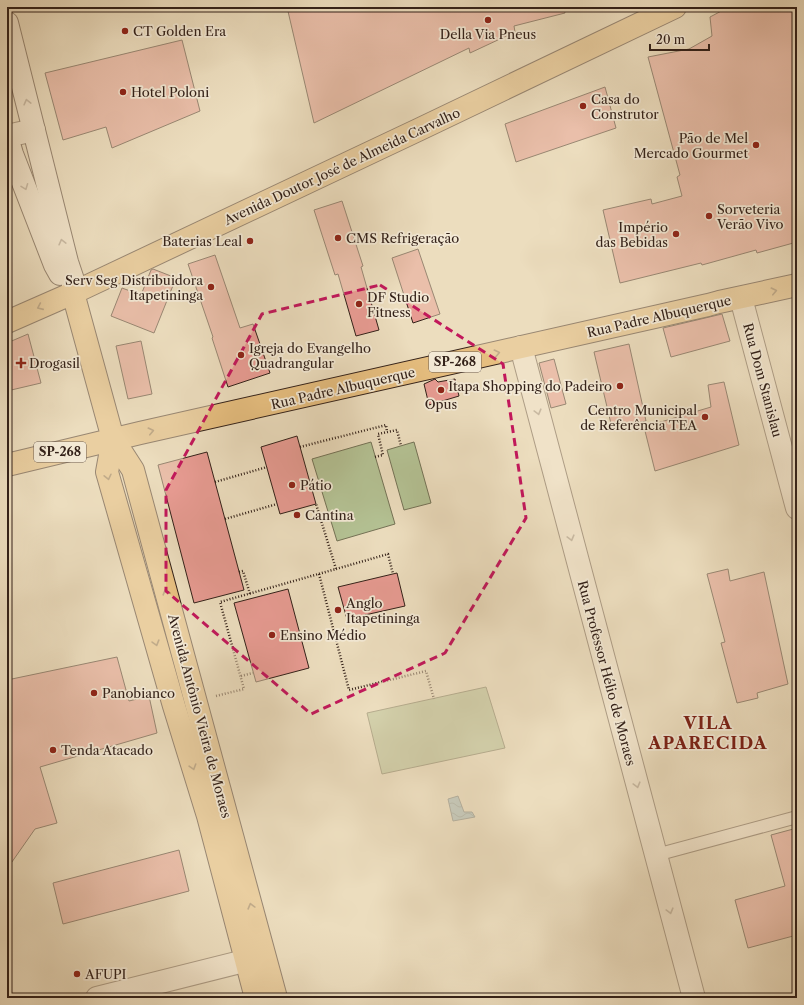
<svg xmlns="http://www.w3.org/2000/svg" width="804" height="1005" font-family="'Libre Caslon Text',serif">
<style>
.garden{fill:#b4c294;stroke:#747256}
.water{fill:url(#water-waves);stroke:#737c7b}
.building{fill:#e79b92;stroke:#332119}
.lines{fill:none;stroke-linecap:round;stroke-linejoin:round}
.service-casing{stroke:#615042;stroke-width:14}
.minor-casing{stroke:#615042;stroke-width:24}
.secondary-casing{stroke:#332119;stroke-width:24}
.primary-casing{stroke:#332119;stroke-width:24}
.path{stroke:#332119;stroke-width:2.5;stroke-dasharray:1 2;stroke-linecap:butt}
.service{stroke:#f3e9d5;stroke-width:12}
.minor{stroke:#f3e9d5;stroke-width:22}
.secondary{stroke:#f3e9d5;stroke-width:22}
.primary{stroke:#e6be7f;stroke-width:22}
.oneway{stroke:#9d8f80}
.oneway2{stroke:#8c704c}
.marked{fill:none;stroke:#c2185b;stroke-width:3;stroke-dasharray:8 5;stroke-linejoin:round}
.poi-dot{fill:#8f2418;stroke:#f3e9d5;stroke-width:1.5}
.labels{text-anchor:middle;stroke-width:3.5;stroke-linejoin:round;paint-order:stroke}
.shield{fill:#f3e9d5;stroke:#6d5d51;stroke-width:1}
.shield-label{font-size:12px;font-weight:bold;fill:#332119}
.poi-label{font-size:13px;fill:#332119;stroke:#f3e9d5;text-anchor:start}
.street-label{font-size:13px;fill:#332119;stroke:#f3e9d5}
.district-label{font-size:17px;font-weight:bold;letter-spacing:1px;fill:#7a1f14;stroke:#f3e9d5}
</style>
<defs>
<pattern id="water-waves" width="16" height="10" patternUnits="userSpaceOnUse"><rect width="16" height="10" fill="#9eb9bc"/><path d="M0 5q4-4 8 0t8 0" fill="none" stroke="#819698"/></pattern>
</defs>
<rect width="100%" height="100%" fill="#ecddbe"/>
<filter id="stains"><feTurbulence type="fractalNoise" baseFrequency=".005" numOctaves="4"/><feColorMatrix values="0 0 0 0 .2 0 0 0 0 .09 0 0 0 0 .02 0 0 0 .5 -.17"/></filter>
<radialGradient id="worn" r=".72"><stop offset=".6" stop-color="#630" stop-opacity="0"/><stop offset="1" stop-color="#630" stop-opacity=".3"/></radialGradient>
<g class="garden">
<polygon points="371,442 395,524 337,541 312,459"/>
<polygon points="414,442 431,503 404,510 387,450"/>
<polygon points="486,687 505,748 382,774 367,713"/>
</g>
<polygon class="water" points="458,796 464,812 472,812 475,817 453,821 448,799"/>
<g class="building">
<polygon points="287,7 564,7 565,13 514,26 515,32 470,53 469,48 314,123"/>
<polygon points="729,7 797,7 797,242 757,253 756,250 702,265 701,263 620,283 603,210 651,199 652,204 682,196 677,177 680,175 648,57 689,49 712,36 710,17"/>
<polygon points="182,40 200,111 112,148 106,127 63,140 45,73"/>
<polygon points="605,87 616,128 516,162 505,124"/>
<polygon points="342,201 363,266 361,267 379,330 356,336 338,274 335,275 314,210"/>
<polygon points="418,249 440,314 413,323 392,258"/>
<polygon points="215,255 240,328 253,324 270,373 228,387 212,338 213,337 188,264"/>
<polygon points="153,269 176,278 154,333 111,316 122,288 141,295 151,270"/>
<polygon points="722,314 730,341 671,357 663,328"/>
<polygon points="28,334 41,383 7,391 7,343"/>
<polygon points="141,341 152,394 128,399 116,346"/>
<polygon points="629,344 646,421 612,428 594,352"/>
<polygon points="554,359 566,404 551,408 539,363"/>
<polygon points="435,379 438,382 455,379 459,396 429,405 424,384"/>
<polygon points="724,382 739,445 655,471 644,427 711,407 708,385"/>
<polygon points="297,436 316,504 280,514 261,447"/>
<polygon points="207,452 244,590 194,603 158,465"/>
<polygon points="728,569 730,581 764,572 788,684 757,693 758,698 737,703 721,643 725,642 707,574"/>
<polygon points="397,573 405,606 347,619 338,587"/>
<polygon points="288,589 309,668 256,682 234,603"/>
<polygon points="117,657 129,701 149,696 157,733 40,767 57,823 35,829 7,869 7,680"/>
<polygon points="797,828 797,935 748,948 735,900 785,886 771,835"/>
<polygon points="179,850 189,891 63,924 53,883"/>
</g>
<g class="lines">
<g class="service-casing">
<polyline id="service" points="656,855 797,817"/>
</g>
<g class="minor-casing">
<g id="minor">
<polyline points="7,136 34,130"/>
<polyline points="741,298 797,508"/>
<polyline points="521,347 694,998"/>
<polyline points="97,998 264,956"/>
</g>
</g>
<g class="secondary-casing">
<g id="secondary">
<polyline points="7,23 67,262 73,280 73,293"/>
<polyline points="7,137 12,154 55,265 60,274"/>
</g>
</g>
<g class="primary-casing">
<g id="primary">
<polyline points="73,293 113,439 133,470 276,998"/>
<polyline points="7,322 73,293 418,130 675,7"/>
<polyline points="113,439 107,472 174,706 208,816 256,998"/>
<polyline points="7,465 140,433 708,305 719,302 797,285"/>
</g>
</g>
<g class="path">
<polyline points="300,447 386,425 387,432"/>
<polyline points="375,457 383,455 378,434 397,430 401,446"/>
<polyline points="215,482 267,467"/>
<polyline points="225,519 277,504"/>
<polyline points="336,569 388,554 393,574"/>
<polyline points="239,572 243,571 250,594"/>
<polyline points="319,574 349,690 426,671 434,699"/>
<polyline points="241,676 253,673"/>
<polyline points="216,696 244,689 220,602 336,569 316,504"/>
</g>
<use href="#service" class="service"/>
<use href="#minor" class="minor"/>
<use href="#secondary" class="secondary"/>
<use href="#primary" class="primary"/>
</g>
<defs><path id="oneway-chevron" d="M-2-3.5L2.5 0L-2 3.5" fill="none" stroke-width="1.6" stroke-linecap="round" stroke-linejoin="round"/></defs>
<g class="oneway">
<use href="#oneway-chevron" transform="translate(27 102) rotate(-104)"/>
<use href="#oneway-chevron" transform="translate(25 187) rotate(69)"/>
<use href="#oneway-chevron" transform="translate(62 242) rotate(-104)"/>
<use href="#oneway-chevron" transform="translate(538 412) rotate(75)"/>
<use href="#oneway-chevron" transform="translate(571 538) rotate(75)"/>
<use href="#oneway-chevron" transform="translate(637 785) rotate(75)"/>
<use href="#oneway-chevron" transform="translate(670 911) rotate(75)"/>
</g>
<g class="oneway2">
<use href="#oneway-chevron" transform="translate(774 291) rotate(-13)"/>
<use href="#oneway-chevron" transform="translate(40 307) rotate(156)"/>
<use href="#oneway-chevron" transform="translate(497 353) rotate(-13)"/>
<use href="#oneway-chevron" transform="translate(151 431) rotate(-13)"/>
<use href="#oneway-chevron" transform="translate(108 477) rotate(77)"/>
<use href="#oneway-chevron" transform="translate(166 592) rotate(-105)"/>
<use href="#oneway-chevron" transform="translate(156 643) rotate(74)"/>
<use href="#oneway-chevron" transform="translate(193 767) rotate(73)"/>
<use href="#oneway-chevron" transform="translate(251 906) rotate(-105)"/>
</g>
<path d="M0 0H804V1005H0ZM380 285 503 364 526 518 445 653 311 714 166 591V490L262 314Z" fill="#ecddbe" fill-opacity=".55" fill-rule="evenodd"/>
<path class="marked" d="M380 285 503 364 526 518 445 653 311 714 166 591V490L262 314Z"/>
<g class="poi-dot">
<circle cx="488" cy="20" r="4"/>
<circle cx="125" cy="31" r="4"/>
<circle cx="123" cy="92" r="4"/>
<circle cx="583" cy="106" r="4"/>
<circle cx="756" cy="145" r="4"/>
<circle cx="709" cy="216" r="4"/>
<circle cx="676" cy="234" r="4"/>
<circle cx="338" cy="238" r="4"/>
<circle cx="250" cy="241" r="4"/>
<circle cx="211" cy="287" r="4"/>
<circle cx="359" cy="304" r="4"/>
<circle cx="241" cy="355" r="4"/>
<path d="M19 357h4v4h4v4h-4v4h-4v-4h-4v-4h4z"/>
<circle cx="620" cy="386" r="4"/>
<circle cx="441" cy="390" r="4"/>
<circle cx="705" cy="417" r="4"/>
<circle cx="292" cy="485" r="4"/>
<circle cx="297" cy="515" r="4"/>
<circle cx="338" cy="610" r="4"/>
<circle cx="272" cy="635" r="4"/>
<circle cx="94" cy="693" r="4"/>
<circle cx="53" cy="750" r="4"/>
<circle cx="77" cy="974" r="4"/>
</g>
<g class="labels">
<g class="shield">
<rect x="429" y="352" width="52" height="20" rx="3"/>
<rect x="34" y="442" width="52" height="20" rx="3"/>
</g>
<g class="shield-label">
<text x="455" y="366">SP-268</text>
<text x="60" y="456">SP-268</text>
</g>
<g class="poi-label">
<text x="133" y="36">CT Golden Era</text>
<text x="488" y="39" text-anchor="middle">Della Via Pneus</text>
<text x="131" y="97">Hotel Poloni</text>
<text x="591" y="104">Casa do<tspan x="591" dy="15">Construtor</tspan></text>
<text x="748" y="143" text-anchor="end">Pão de Mel<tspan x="748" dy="15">Mercado Gourmet</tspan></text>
<text x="717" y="214">Sorveteria<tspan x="717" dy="15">Verão Vivo</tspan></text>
<text x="668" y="232" text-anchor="end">Império<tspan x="668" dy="15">das Bebidas</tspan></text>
<text x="346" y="243">CMS Refrigeração</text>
<text x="242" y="246" text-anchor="end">Baterias Leal</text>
<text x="203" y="285" text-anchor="end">Serv Seg Distribuidora<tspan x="203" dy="15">Itapetininga</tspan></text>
<text x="367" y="302">DF Studio<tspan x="367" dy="15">Fitness</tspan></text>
<text x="249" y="353">Igreja do Evangelho<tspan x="249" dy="15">Quadrangular</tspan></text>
<text x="29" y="368">Drogasil</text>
<text x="612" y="391" text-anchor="end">Itapa Shopping do Padeiro</text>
<text x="441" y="409" text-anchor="middle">Opus</text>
<text x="697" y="415" text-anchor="end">Centro Municipal<tspan x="697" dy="15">de Referência TEA</tspan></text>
<text x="300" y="490">Pátio</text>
<text x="305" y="520">Cantina</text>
<text x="346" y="608">Anglo<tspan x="346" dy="15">Itapetininga</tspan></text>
<text x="280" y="640">Ensino Médio</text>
<text x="102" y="698">Panobianco</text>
<text x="61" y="755">Tenda Atacado</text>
<text x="85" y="979">AFUPI</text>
</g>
<g class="street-label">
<text transform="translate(342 166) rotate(-25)" y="5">Avenida Doutor José de Almeida Carvalho</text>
<text transform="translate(659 316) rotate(-13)" y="5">Rua Padre Albuquerque</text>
<text transform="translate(763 380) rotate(75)" y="5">Rua Dom Stanislau</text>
<text transform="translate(343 388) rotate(-13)" y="5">Rua Padre Albuquerque</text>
<text transform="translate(607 673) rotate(75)" y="5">Rua Professor Hélio de Moraes</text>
<text transform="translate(200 716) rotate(75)" y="5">Avenida Antônio Vieira de Moraes</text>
</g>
<g class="district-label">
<text x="708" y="729">VILA<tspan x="708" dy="20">APARECIDA</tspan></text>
</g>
</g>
<rect width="804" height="1005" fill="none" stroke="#ecddbe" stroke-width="24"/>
<rect x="8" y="8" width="788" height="989" fill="none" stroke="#332119" stroke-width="2"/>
<rect x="12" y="12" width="780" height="981" fill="none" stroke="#332119"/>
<path d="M650 44v6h59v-6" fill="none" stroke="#332119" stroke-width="2"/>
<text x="656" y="44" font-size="12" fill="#332119" stroke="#f3e9d5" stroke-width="3" paint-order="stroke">20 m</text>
<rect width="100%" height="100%" filter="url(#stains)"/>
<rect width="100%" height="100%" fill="url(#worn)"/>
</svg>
